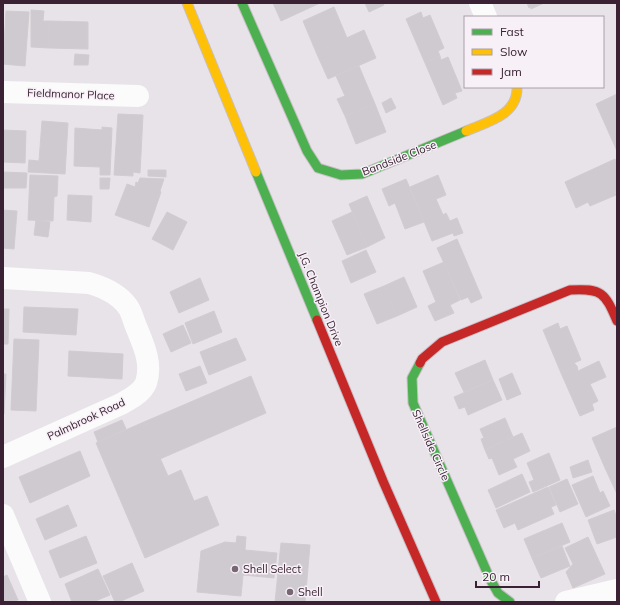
<svg xmlns="http://www.w3.org/2000/svg" width="620" height="605" font-family="Mulish,sans-serif">
<style>
.building{fill:#cfcacf;stroke:#d1ccd1}
.lines{fill:none;stroke-linecap:round;stroke-linejoin:round}
.fast-casing{stroke:#c8bfc6;stroke-width:11}
.slow-casing{stroke:#c8bfc6;stroke-width:11}
.jam-casing{stroke:#c8bfc6;stroke-width:11}
.street{stroke:#fcfbfc;stroke-width:22}
.fast{stroke:#4caf50;stroke-width:9}
.slow{stroke:#ffc107;stroke-width:9}
.jam{stroke:#c62828;stroke-width:9}
.poi-dot{fill:#776673;stroke:#f7f1f7;stroke-width:1.5}
.labels{text-anchor:middle;stroke-width:3;stroke-linejoin:round;paint-order:stroke}
.street-label{font-size:11px;fill:#3a2234;stroke:#f7f1f7}
.poi-label{font-size:11px;fill:#3a2234;stroke:#f7f1f7;text-anchor:start}
</style>
<rect width="100%" height="100%" fill="#e8e3e8"/>
<g class="building">
<polygon points="273,3 320,3 281,21"/>
<polygon points="365,3 383,3 384,5 369,12"/>
<polygon points="527,3 544,3 531,9 531,7 529,8"/>
<polygon points="334,7 347,38 316,52 303,21"/>
<polygon points="31,10 44,11 43,21 50,21 49,48 31,47"/>
<polygon points="6,11 29,12 25,66 3,64"/>
<polygon points="421,12 423,18 430,15 444,48 438,51 440,56 425,63 406,19"/>
<polygon points="50,21 88,22 88,49 49,48"/>
<polygon points="364,30 376,58 328,79 316,52"/>
<polygon points="75,54 89,55 88,65 74,65"/>
<polygon points="440,56 441,60 448,57 462,91 455,93 457,98 443,105 425,63"/>
<polygon points="359,66 375,104 345,116 337,99 345,96 336,76"/>
<polygon points="617,94 617,151 596,104"/>
<polygon points="391,98 396,108 386,113 382,103"/>
<polygon points="375,104 386,132 356,144 345,116"/>
<polygon points="118,114 143,115 140,173 133,172 133,176 114,175"/>
<polygon points="42,121 68,123 65,174 28,172 29,160 39,161"/>
<polygon points="102,127 112,128 110,175 100,175 100,167 74,166 75,128 102,130"/>
<polygon points="3,130 26,131 25,163 3,162"/>
<polygon points="615,159 617,163 617,191 615,192 616,195 590,206 588,202 576,208 565,182"/>
<polygon points="148,170 166,170 166,177 148,176"/>
<polygon points="3,172 27,173 26,188 3,188"/>
<polygon points="30,175 58,176 57,196 54,197 53,221 28,220"/>
<polygon points="438,175 446,195 436,199 443,215 446,213 450,221 457,218 463,233 454,236 453,233 432,241 410,187"/>
<polygon points="100,178 110,178 109,189 100,189"/>
<polygon points="140,178 164,179 160,191 161,192 149,227 115,215 127,184 135,187 136,182 138,183"/>
<polygon points="406,179 424,222 405,229 395,203 389,206 382,189"/>
<polygon points="68,195 92,196 91,222 67,220"/>
<polygon points="367,196 385,238 367,247 349,204"/>
<polygon points="3,210 17,211 14,249 3,248"/>
<polygon points="167,212 187,222 173,250 152,239"/>
<polygon points="352,212 367,247 347,255 332,221"/>
<polygon points="36,220 50,222 48,237 34,235"/>
<polygon points="457,239 482,298 471,303 468,297 461,300 437,248"/>
<polygon points="366,250 376,272 351,283 342,261"/>
<polygon points="444,262 460,300 450,305 454,313 435,321 428,306 436,302 423,271"/>
<polygon points="404,277 417,307 397,316 384,286"/>
<polygon points="200,278 209,300 179,313 170,292"/>
<polygon points="384,286 397,316 377,324 364,294"/>
<polygon points="24,307 78,309 76,335 23,332"/>
<polygon points="3,309 9,309 8,344 3,344"/>
<polygon points="214,311 222,332 193,344 185,323"/>
<polygon points="558,323 560,329 567,326 581,360 574,363 577,366 561,373 543,330"/>
<polygon points="183,325 191,343 171,352 163,334"/>
<polygon points="236,338 246,360 209,375 200,352"/>
<polygon points="14,339 39,340 36,411 11,410"/>
<polygon points="69,351 123,354 122,379 68,376"/>
<polygon points="485,360 493,380 464,392 455,373"/>
<polygon points="599,361 606,377 590,384 598,401 592,404 594,410 580,416 561,373 577,366 578,371"/>
<polygon points="200,366 207,383 186,391 179,374"/>
<polygon points="512,373 521,394 507,400 499,379"/>
<polygon points="3,374 6,374 4,414 3,414"/>
<polygon points="251,376 266,413 160,459 144,422"/>
<polygon points="493,380 502,400 468,415 465,407 459,409 454,397"/>
<polygon points="505,418 513,437 485,450 481,439 484,438 480,429"/>
<polygon points="122,420 126,429 98,442 94,432"/>
<polygon points="144,422 168,476 181,470 194,501 207,496 219,525 145,558 96,443"/>
<polygon points="617,427 617,463 605,468 592,438"/>
<polygon points="522,433 530,451 513,459 517,467 499,475 492,458 489,459 485,450"/>
<polygon points="80,451 90,476 30,503 19,477"/>
<polygon points="549,453 560,480 533,492 529,482 534,480 527,463"/>
<polygon points="588,460 592,472 573,478 570,467"/>
<polygon points="617,463 617,494 605,468"/>
<polygon points="522,474 530,492 496,508 488,490"/>
<polygon points="593,476 600,493 603,491 610,506 586,517 572,485"/>
<polygon points="567,479 578,504 560,512 549,487"/>
<polygon points="548,487 556,505 551,507 554,514 518,530 515,523 504,528 496,510"/>
<polygon points="68,505 77,526 45,540 36,519"/>
<polygon points="614,510 617,518 617,537 597,544 588,520"/>
<polygon points="562,523 570,542 532,558 524,539"/>
<polygon points="86,536 97,563 60,578 49,551"/>
<polygon points="237,536 246,537 245,550 277,553 274,578 243,575 241,596 197,592 201,551 225,542 236,543"/>
<polygon points="588,537 605,574 573,588 566,572 573,564 565,548"/>
<polygon points="281,543 310,545 305,602 275,602"/>
<polygon points="562,546 570,566 541,578 532,558"/>
<polygon points="132,563 144,591 119,602 115,602 103,576"/>
<polygon points="98,569 110,595 93,602 72,602 65,584"/>
<polygon points="7,575 18,600 12,602 3,602 3,577"/>
</g>
<g class="lines">
<g class="fast-casing">
<g id="fast">
<polyline points="242,3 307,151 318,168 341,175 362,174 466,131"/>
<polyline points="256,172 317,320"/>
<polyline points="420,363 412,378 413,403 490,579 498,593 510,602"/>
</g>
</g>
<g class="slow-casing">
<g id="slow">
<polyline points="187,3 256,172"/>
<path d="M466 131C487 122 518 115 517 87"/>
</g>
</g>
<g class="jam-casing">
<g id="jam">
<polyline points="317,320 383,481 436,602"/>
<path d="M420 363 422 359 442 342 570 290C602 288 605 293 617 321"/>
</g>
</g>
<g class="street">
<polyline points="480,3 486,17"/>
<polyline points="3,92 138,96"/>
<path d="M3 278 89 283C103 287 119 294 128 307 131 311 133 318 135 324 142 342 153 362 146 383 142 393 130 399 121 404L3 457"/>
<polyline points="3,515 40,602"/>
<polyline points="566,602 617,590"/>
</g>
<use href="#fast" class="fast"/>
<use href="#slow" class="slow"/>
<use href="#jam" class="jam"/>
</g>
<g class="poi-dot">
<circle cx="235" cy="569" r="4"/>
<circle cx="290" cy="592" r="4"/>
</g>
<g class="labels">
<g class="street-label">
<text transform="translate(71 94) rotate(2)" y="4">Fieldmanor Place</text>
<text transform="translate(399 158) rotate(-21)" y="4">Bandside Close</text>
<text transform="translate(321 299) rotate(68)" y="4">J.G. Champion Drive</text>
<text transform="translate(86 419) rotate(-25)" y="4">Palmbrook Road</text>
<text transform="translate(431 445) rotate(66)" y="4">Shellside Circle</text>
</g>
<g class="poi-label">
<text x="243" y="573">Shell Select</text>
<text x="298" y="596">Shell</text>
</g>
</g>
<rect width="620" height="605" fill="none" stroke="#3a2234" stroke-width="8"/>
<rect x="464" y="16" width="140" height="72" fill="#f7f1f7" stroke="#ab9ea9"/>
<rect x="472" y="29" width="20" height="6" fill="#4caf50" stroke="#ab9ea9"/>
<text x="500" y="36" font-size="12" fill="#3a2234">Fast</text>
<rect x="472" y="49" width="20" height="6" fill="#ffc107" stroke="#ab9ea9"/>
<text x="500" y="56" font-size="12" fill="#3a2234">Slow</text>
<rect x="472" y="69" width="20" height="6" fill="#c62828" stroke="#ab9ea9"/>
<text x="500" y="76" font-size="12" fill="#3a2234">Jam</text>
<path d="M476 581v6h63v-6" fill="none" stroke="#3a2234" stroke-width="2"/>
<text x="482" y="581" font-size="12" fill="#3a2234" stroke="#f7f1f7" stroke-width="3" paint-order="stroke">20 m</text>
</svg>
